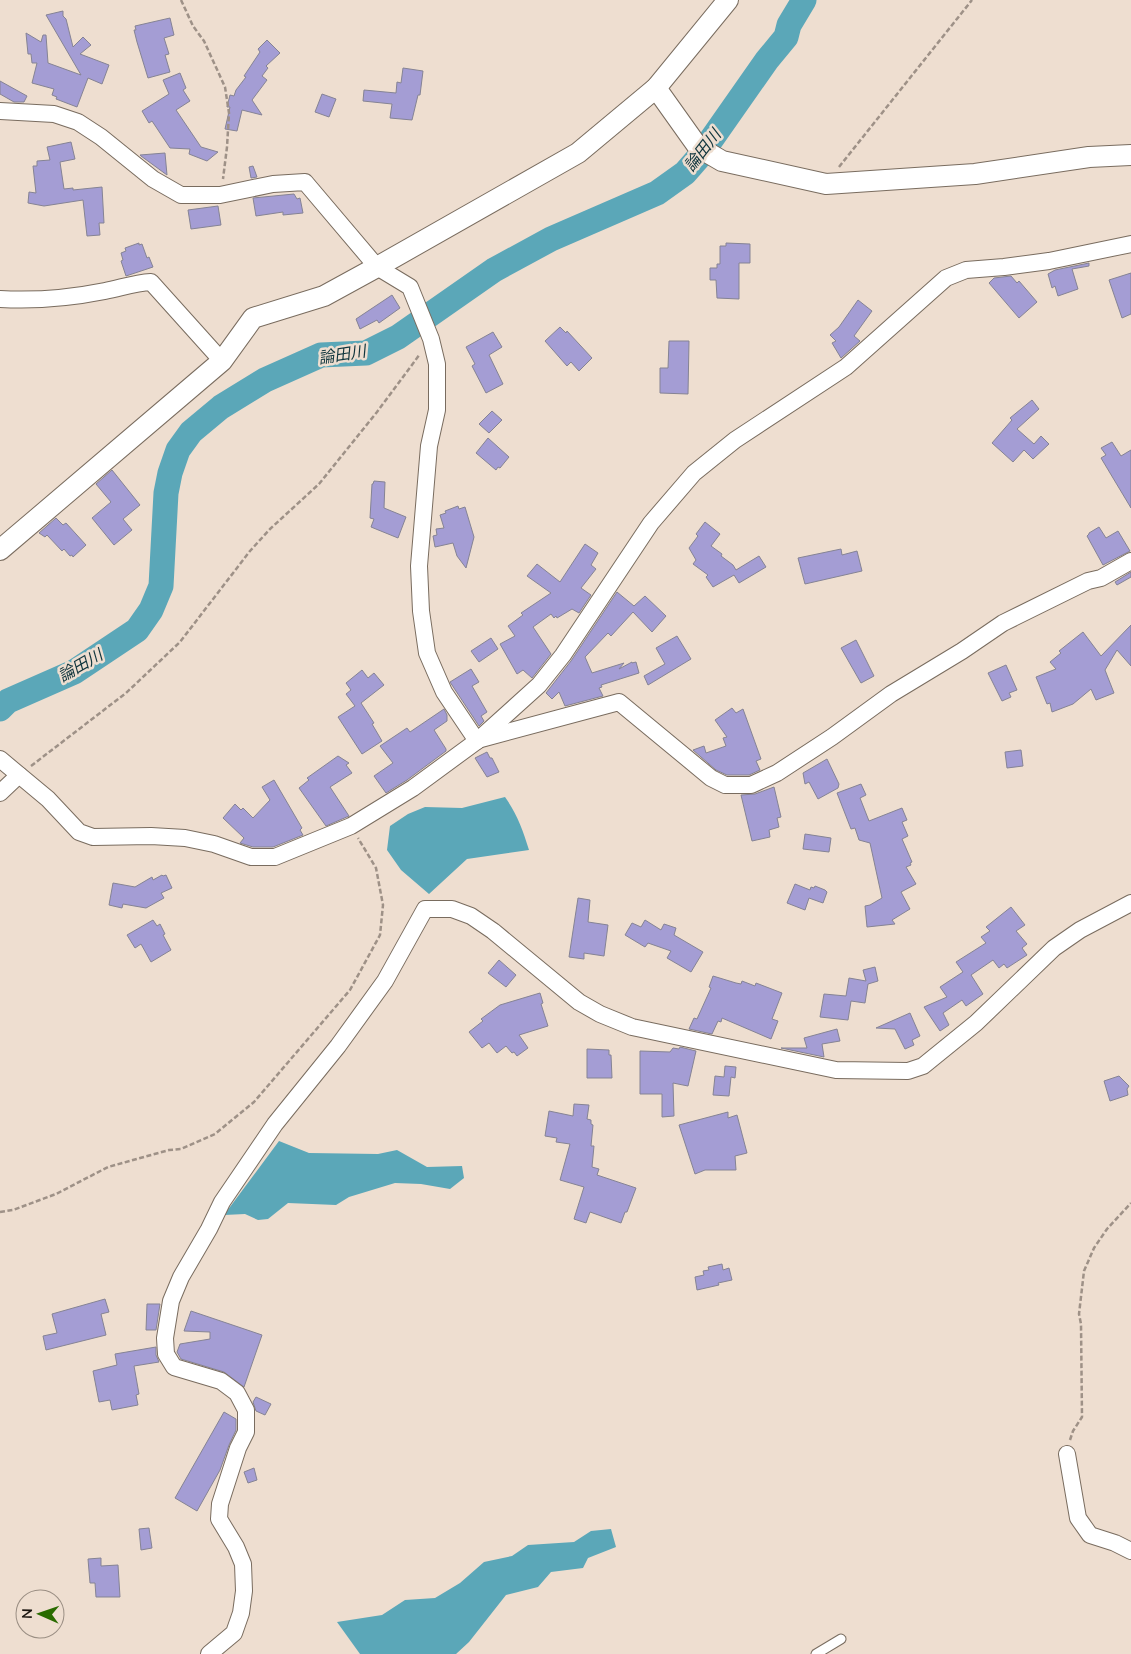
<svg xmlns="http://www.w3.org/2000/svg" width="1131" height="1654" font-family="'Nunito Sans','Noto Sans JP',sans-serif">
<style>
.water{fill:#5ba7b8}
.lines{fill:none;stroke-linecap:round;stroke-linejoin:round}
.river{stroke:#5ba7b8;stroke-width:25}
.building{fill:#a49dd4;stroke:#858394}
.service-casing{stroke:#796c5f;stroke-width:11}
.minor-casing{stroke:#796c5f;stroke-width:18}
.tertiary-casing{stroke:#796c5f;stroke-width:22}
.path{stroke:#9e9187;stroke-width:2.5;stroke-dasharray:5 2.5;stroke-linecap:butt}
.service{stroke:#fff;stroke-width:9}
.minor{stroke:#fff;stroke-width:16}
.tertiary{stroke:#fff;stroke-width:20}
.labels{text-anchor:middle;stroke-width:5;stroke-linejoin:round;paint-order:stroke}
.water-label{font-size:16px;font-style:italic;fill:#10353d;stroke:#eeded0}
</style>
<rect width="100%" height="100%" fill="#eeded0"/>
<g class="water">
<path d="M505 797C517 814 523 830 529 850L467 859 429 894 401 870 387 850 390 826 408 814 425 807 462 808Z"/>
<polygon points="279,1141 309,1153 378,1154 397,1150 427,1167 462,1166 464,1178 450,1189 421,1184 395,1183 349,1197 336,1205 288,1203 268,1219 258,1220 245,1214 224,1215"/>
<polygon points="611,1529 616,1547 588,1558 583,1568 551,1572 538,1587 506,1595 469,1642 456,1654 360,1654 337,1622 382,1615 405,1600 435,1598 460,1583 484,1562 512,1556 528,1545 574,1542 591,1531"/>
</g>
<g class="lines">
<polyline class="river" points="0,709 8,701 74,672 137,630 151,610 161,586 166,493 170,473 178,450 191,432 221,407 265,380 321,355 366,353 398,337 494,270 551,239 657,193 685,173 699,157 767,60 786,37 789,25 804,0"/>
</g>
<g class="building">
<polygon points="63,11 63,16 66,19 73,47 83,37 91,45 80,54 109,65 102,84 88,78 77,107 56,99 57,97 52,95 54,89 32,83 37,63 32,63 31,54 28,54 26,33 41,42 43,35 46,35 48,63 81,75 46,15"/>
<polygon points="170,18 174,35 164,38 169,54 165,55 170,72 148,78 137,42 134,30 136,30 135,26"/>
<polygon points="267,40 280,53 266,66 268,68 262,76 267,80 252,100 262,115 242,110 237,131 225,129 230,107 227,107 230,95 234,96 236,90 246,77 244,76 260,52 258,49"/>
<polygon points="403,68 423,71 420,95 418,95 412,120 390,118 392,104 363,101 364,90 396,93 397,82 401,83"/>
<polygon points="180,73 186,88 183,90 190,101 176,110 201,147 218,152 207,161 189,154 190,149 170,148 152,121 149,123 142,111 169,94 163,80"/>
<polygon points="0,81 27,96 24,102 14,102 0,94"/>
<polygon points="322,94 336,99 329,117 315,112"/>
<polygon points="71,142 75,159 60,162 64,189 73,188 73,190 102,187 104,223 99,223 100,235 87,236 83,200 44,206 28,203 29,192 36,193 33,166 37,166 37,161 50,160 47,147"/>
<polygon points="165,153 167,175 141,156 140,155"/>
<polygon points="253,166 257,177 251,178 249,167"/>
<polygon points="294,194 297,199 300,198 303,213 283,215 283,212 256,216 253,198"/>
<polygon points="218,206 221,225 191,229 188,210"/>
<polygon points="139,243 139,245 142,244 147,258 149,257 153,267 126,276 121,261 123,260 121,253 126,251 125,248"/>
<polygon points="726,243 750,244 750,263 739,263 739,299 717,298 716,280 710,280 710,268 717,268 717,264 720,264 720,246 726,246"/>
<polygon points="1089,263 1089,266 1072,269 1078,289 1058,296 1055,286 1052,288 1048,274 1055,270"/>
<polygon points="1131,273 1131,314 1122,318 1109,280"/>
<polygon points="1011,276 1017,283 1019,281 1037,302 1019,318 989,283 994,278"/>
<polygon points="392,295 400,308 379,323 377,320 360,329 356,319"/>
<polygon points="858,300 872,311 854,336 860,341 841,358 832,343 836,341 830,335 839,327"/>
<polygon points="560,327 566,333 567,331 592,358 579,371 571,362 567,366 545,341"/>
<polygon points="493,332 502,347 489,355 503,384 486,393 472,366 475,364 466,347"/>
<polygon points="669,341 689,341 688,394 660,393 660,368 668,368"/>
<polygon points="1032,400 1039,409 1017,429 1034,444 1041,436 1049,444 1033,459 1024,450 1013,462 992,443 1012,420 1010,418"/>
<polygon points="492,411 502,420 489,433 479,424"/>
<polygon points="488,438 509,457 500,468 498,467 496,470 476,453"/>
<polygon points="1112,442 1121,456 1131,450 1131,508 1101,458 1106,455 1101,448"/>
<polygon points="112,470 140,505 123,519 132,530 114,545 92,518 111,502 96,484"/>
<polygon points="374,481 385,482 384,508 406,517 398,538 371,527 374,519 370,518 372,484 373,484"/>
<polygon points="458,506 459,509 465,507 474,537 466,568 457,556 453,543 435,547 433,536 437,535 436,529 444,528 440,515 446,513 445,511"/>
<polygon points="56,518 63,525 66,523 86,545 73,557 72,555 70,556 64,549 62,551 47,535 45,537 39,533"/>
<polygon points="705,522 720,534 711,546 722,554 721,556 733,565 736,570 759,556 766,567 739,583 734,575 713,587 706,577 708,575 693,564 696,560 689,548 698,536 696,534"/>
<polygon points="1099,527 1106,538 1118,531 1130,551 1103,565 1087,536 1089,534 1089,533"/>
<polygon points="585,544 598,553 591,565 596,569 581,588 591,595 579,613 572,609 557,618 556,616 554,618 551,614 533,627 551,654 532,678 523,670 517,674 500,644 515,636 508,626 523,615 521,613 551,593 527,576 537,564 560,582"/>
<polygon points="841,549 842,555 857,551 862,571 805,584 798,558"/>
<polygon points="1131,572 1131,577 1117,585 1115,582"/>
<polygon points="617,592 634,606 645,596 666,616 652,632 633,612 611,636 608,633 585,657 592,673 624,663 619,669 632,662 632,663 636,662 639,673 601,685 602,687 599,688 603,696 565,706 559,692 552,699 546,693 571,661"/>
<polygon points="1131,625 1131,666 1117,650 1105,670 1114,693 1096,700 1091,689 1073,704 1052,712 1050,703 1047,704 1036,677 1056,669 1050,662 1061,653 1059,651 1083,632 1101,656"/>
<polygon points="677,636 691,659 648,685 644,676 665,664 656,648"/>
<polygon points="491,638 498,649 479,662 471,651"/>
<polygon points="856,640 874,676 861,683 841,648"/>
<polygon points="1006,665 1017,690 1009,693 1011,697 1002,701 988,673"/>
<polygon points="471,669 479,682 472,686 487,712 481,716 484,721 479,726 450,682"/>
<polygon points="362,670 368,678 374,673 384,685 361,703 374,723 372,724 382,741 362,754 338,717 355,706 346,694 351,690 346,683"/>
<polygon points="732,708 736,713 743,709 761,759 756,761 760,770 749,775 727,775 716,770 693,750 704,746 706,753 726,746 723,738 727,737 715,720"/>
<polygon points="444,709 447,715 447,721 434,730 446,749 446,751 407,780 386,793 374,776 393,763 380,746 407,728 410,732"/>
<polygon points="1021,750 1023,766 1007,768 1005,752"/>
<polygon points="487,752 490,758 492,758 499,772 487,777 475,758"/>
<polygon points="338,756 349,763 346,765 352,773 330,787 349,816 326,826 299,788 309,780 307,778"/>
<polygon points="827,759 839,784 838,788 818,799 809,782 805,784 803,773"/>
<polygon points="274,780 302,828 300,830 303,835 273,847 253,847 240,843 244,838 223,818 235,804 241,810 243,808 253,818 270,800 262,787"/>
<polygon points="861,784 866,795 860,798 869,821 902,808 907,820 902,822 908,836 902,839 912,862 910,863 911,865 906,867 916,884 901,892 910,909 892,920 895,924 867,927 865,906 870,905 882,898 870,843 859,840 855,828 851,829 837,793"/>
<polygon points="774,787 781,817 777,818 779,827 769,830 770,837 752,841 741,795 755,794"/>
<polygon points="805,834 831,838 829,852 803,849"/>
<polygon points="162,875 163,876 166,875 172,888 161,893 164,898 146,908 123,904 122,908 109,905 113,883 135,887 152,877 153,880"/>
<polygon points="795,884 810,890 811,887 814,888 815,886 825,890 827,892 823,903 809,898 805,910 787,903"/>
<polygon points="578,898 590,900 588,922 608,925 604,956 584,953 584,959 569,957"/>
<polygon points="1011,907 1025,925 1016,931 1027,944 1022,948 1027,955 1007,968 1004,964 999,968 993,960 971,975 983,994 966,1006 962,1000 943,1013 949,1025 940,1031 924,1007 947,997 940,987 963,972 956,962 986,943 981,937 990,931 986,927"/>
<polygon points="153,920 157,926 160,924 165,934 163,935 171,950 151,962 141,944 135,948 127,935"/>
<polygon points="645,920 661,930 664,924 676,928 674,935 703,952 691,972 667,958 671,951 648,943 645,947 625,935 632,923 641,927"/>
<polygon points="499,960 516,975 506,987 488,973"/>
<polygon points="875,967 878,981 868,984 865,1003 851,1001 848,1020 820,1017 824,994 846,996 849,978 866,981 863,970"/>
<polygon points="713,976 736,983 741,984 742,981 755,986 756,983 782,993 772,1019 778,1021 771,1039 722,1018 721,1022 718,1021 712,1034 689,1029 694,1018 697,1019 711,988 709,987"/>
<polygon points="540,993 543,1003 541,1004 548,1026 519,1035 528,1048 517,1056 514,1052 512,1053 506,1046 497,1053 489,1043 482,1048 469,1032 483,1021 481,1019 500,1005"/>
<polygon points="910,1013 920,1036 912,1040 914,1045 905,1049 895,1029 876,1028"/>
<polygon points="837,1029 840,1041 822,1044 824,1057 781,1048 807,1048 804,1038"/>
<polygon points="680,1047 696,1051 688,1086 673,1083 674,1116 662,1117 662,1094 640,1094 640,1051 670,1052 673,1048 679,1049"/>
<polygon points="587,1049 609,1050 609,1055 611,1055 612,1078 587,1078"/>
<polygon points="725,1066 736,1067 735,1078 731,1077 729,1096 713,1095 715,1076 724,1077"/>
<polygon points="1119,1076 1129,1086 1127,1089 1128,1095 1110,1101 1104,1081"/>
<polygon points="574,1104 589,1105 587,1119 591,1120 591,1124 593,1125 591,1146 594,1146 592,1167 599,1169 597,1175 636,1188 627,1212 625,1212 621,1223 590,1212 586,1223 574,1219 584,1187 560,1180 570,1144 556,1142 557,1138 545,1136 549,1111 573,1116"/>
<polygon points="728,1112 728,1118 737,1115 747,1153 735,1156 736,1170 705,1170 695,1174 679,1125"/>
<polygon points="722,1264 723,1270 729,1268 732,1280 718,1283 719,1285 697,1290 695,1277 704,1275 703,1271 709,1270 708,1267"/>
<polygon points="105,1299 109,1312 101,1314 106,1335 46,1350 43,1336 57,1333 52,1314"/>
<polygon points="147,1304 160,1304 156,1330 146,1330"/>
<polygon points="191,1311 262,1335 244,1387 224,1372 181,1359 177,1352 180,1344 210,1339 210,1332 184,1331"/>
<polygon points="156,1347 156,1355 159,1362 134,1366 139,1394 136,1395 138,1405 112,1410 110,1400 99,1402 93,1371 117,1365 115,1354"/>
<polygon points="256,1397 271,1404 265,1415 256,1411 253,1402"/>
<polygon points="224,1412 236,1419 236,1430 229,1445 220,1470 197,1511 175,1498"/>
<polygon points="254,1468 257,1480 248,1483 244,1472"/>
<polygon points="149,1528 152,1548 141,1550 139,1529"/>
<polygon points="101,1558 101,1566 118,1565 120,1597 96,1597 95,1583 90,1583 88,1559"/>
</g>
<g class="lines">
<g class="service-casing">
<polyline id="service" points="816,1654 841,1639"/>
</g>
<g class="minor-casing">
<g id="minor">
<polyline points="0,111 54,114 78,122 101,137 153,179 181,195 220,195 273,184 305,182 377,267 410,287 431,339 437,364 437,410 429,446 419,566 421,611 427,653 444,692 477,741"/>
<path d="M0 299C35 301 70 298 105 291 121 288 134 283 151 282L222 361"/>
<polyline points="481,739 619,702 711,778 725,785 751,785 777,773 832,737 891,694 962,651 1003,623 1088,581 1101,578 1131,561"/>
<polyline points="0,759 48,799 79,832 93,837 151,836 185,838 214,844 251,857 275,857 351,826 413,788 477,741 539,685 563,655 651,523 694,473 735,440 846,367 946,278 966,270 1004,267 1049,261 1131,244"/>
<polyline points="0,793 19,775"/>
<polyline points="1067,1454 1078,1518 1090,1535 1115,1543 1131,1551"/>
<polyline points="209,1654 234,1633 241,1613 244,1591 243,1564 236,1547 219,1519 220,1504 238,1448 246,1432 246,1410 237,1393 221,1381 174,1367 166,1354 165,1338 171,1301 181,1277 209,1229 222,1202 275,1124 338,1046 385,981 425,909 452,909 471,916 493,931 579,1002 600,1014 632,1027 836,1070 908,1071 923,1066 976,1023 1054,948 1080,930 1131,903"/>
</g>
</g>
<g class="tertiary-casing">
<g id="tertiary">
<polyline points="656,88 698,147 722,161 826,184 975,174 1089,157 1131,155"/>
<polyline points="0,550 222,361 253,318 324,296 377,267 578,153 656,88 728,0"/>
</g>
</g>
<g class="path">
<polyline points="181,0 193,26 204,41 225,87 229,113 227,147 223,179"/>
<polyline points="839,167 972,0"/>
<polyline points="31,766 126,693 180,642 250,551 270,529 319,484 377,412 420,354"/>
<polyline points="0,1212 13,1210 56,1194 108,1167 169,1150 181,1149 215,1134 254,1102 350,990 380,935 383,905 376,868 358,838"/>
<polyline points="1070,1440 1073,1431 1082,1417 1081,1324 1079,1314 1084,1271 1094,1248 1107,1229 1131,1203"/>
</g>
<use href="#service" class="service"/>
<use href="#minor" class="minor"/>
<use href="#tertiary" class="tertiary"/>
</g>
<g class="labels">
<g class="water-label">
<text transform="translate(702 150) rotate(-52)" y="6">論田川</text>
<text transform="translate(342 354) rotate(-9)" y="6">論田川</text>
<text transform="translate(80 665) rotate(-30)" y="6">論田川</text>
</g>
</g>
<g transform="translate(40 1614) rotate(272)"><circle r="24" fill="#eeded0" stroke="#9a8e83"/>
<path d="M0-4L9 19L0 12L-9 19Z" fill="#296b00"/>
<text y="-8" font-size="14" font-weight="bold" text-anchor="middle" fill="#1b1510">N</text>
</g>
</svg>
